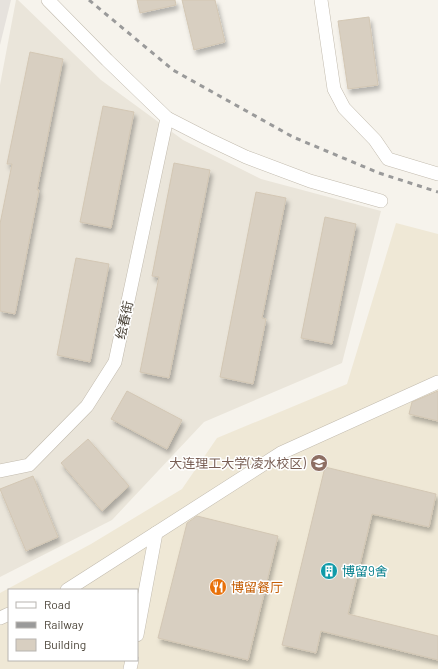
<svg xmlns="http://www.w3.org/2000/svg" width="438" height="669" font-family="Barlow,'Noto Sans SC',sans-serif">
<style>
.residential{fill:#eae5da}
.industrial{fill:#e6e2dd}
.education{fill:#efe8d6;fill-rule:evenodd}
.building{fill:#d8cfc1;stroke:#d3c7b4;filter:url(#shadow)}
.lines{fill:none;stroke-linecap:round;stroke-linejoin:round}
.street-casing{stroke:#c2bbae;stroke-width:14}
.street{stroke:#fff;stroke-width:13}
.rail{stroke:#9a9a9a;stroke-width:3;stroke-dasharray:5 5;stroke-linecap:butt}
.labels{text-anchor:middle;stroke-width:3;stroke-linejoin:round;paint-order:stroke}
.street-label{font-size:13px;fill:#4b4439;stroke:#fff}
.education-label{font-size:13px;fill:#785e54;stroke:#fff;text-anchor:end}
.culture-label{font-size:13px;fill:#0d838f;stroke:#fff;text-anchor:start}
.food-label{font-size:13px;fill:#c56008;stroke:#fff;text-anchor:start}
</style>
<defs>
<filter id="shadow"><feDropShadow dx="2.5" dy="4.5" stdDeviation="2" flood-color="#0004"/></filter>
</defs>
<rect width="100%" height="100%" fill="#f6f3ec"/>
<polygon class="residential" points="16,0 18,0 101,80 183,140 261,179 381,211 342,363 204,422 112,520 0,577 0,85"/>
<polygon class="industrial" points="0,0 11,0 0,45"/>
<path class="education" d="M396 223 438 234V669H0V593L91 544 182 489 217 438 347 384ZM9 590H137V660H9Z"/>
<g class="building">
<polygon points="137,0 175,0 176,5 140,13"/>
<polygon points="182,0 215,0 225,42 194,50"/>
<polygon points="369,17 378,85 348,89 338,21"/>
<polygon points="30,52 63,59 37,190 39,190 15,314 0,311 0,224 12,164 7,164"/>
<polygon points="103,106 134,112 111,228 80,222"/>
<polygon points="174,163 210,170 169,378 140,372 159,277 152,276"/>
<polygon points="256,192 286,198 262,318 266,319 253,384 220,377"/>
<polygon points="325,217 356,224 332,344 301,338"/>
<polygon points="76,258 109,264 90,362 57,355"/>
<polygon points="127,391 182,420 167,449 111,419"/>
<polygon points="438,391 438,421 409,414 412,402"/>
<polygon points="88,439 129,486 102,511 61,463"/>
<polygon points="325,467 436,494 429,527 372,514 348,614 438,636 438,660 321,631 316,653 282,645"/>
<polygon points="33,476 58,537 26,551 0,489"/>
<polygon points="197,516 278,536 248,660 158,638 187,523"/>
</g>
<g class="lines">
<g class="street-casing">
<g id="street">
<polyline points="48,0 107,60 167,118 208,139 246,157 310,181 381,201"/>
<polyline points="321,0 334,89 344,108 375,140 388,159 438,174"/>
<polyline points="0,471 29,465 87,406 115,362 167,118"/>
<polyline points="67,590 281,453 438,382"/>
<polyline points="0,618 9,614"/>
<polyline points="137,635 156,533"/>
<polyline points="130,669 132,660"/>
</g>
</g>
<use href="#street" class="street"/>
<polyline class="rail" points="89,0 173,70 293,137 379,173 438,192"/>
</g>
<defs>
<g id="university-disc" transform="scale(0.9)"><circle r="9.5" fill="#8d6e63" stroke="#fff"/><path d="M0-5L7-2L0 1L-7-2ZM-4 1L0 2.5L4 1V4Q0 6-4 4Z" fill="#fff"/></g>
<g id="building-disc" transform="scale(0.9)"><circle r="9.5" fill="#0f9aa8" stroke="#fff"/><path d="M-4-6H4V6H1V3H-1V6H-4ZM-2.5-4.3h1.7v1.8h-1.7ZM.8-4.3h1.7v1.8H.8ZM-2.5-1h1.7V.8h-1.7ZM.8-1h1.7V.8H.8Z" fill="#fff"/></g>
<g id="restaurant-disc" transform="scale(0.9)"><circle r="9.5" fill="#e8710a" stroke="#fff"/><path d="M-5-6h1v4h1v-4h1v4h1v-4h1v5L-1.5 .5V6h-2V.5L-5-1ZM5-6V6H3V1.5H1.5Q1.5-4 5-6Z" fill="#fff"/></g>
</defs>
<g fill-rule="evenodd">
<use href="#university-disc" x="319" y="463"/>
<use href="#building-disc" x="329" y="571"/>
<use href="#restaurant-disc" x="218" y="587"/>
</g>
<g class="labels">
<g class="street-label">
<text transform="translate(124 320) rotate(-78)" y="5">绘春街</text>
</g>
<g class="education-label">
<text x="306" y="468">大连理工大学(凌水校区)</text>
</g>
<g class="culture-label">
<text x="342" y="576">博留9舍</text>
</g>
<g class="food-label">
<text x="231" y="592">博留餐厅</text>
</g>
</g>
<rect x="8" y="589" width="130" height="72" fill="#ffffff" stroke="#b7b4b0"/>
<rect x="16" y="602" width="20" height="6" fill="#ffffff" stroke="#b7b4b0"/>
<text x="44" y="609" font-size="12" fill="#4b4439">Road</text>
<rect x="16" y="622" width="20" height="6" fill="#9a9a9a" stroke="#b7b4b0"/>
<text x="44" y="629" font-size="12" fill="#4b4439">Railway</text>
<rect x="16" y="639" width="20" height="12" fill="#d8cfc1" stroke="#b7b4b0"/>
<text x="44" y="649" font-size="12" fill="#4b4439">Building</text>
</svg>
